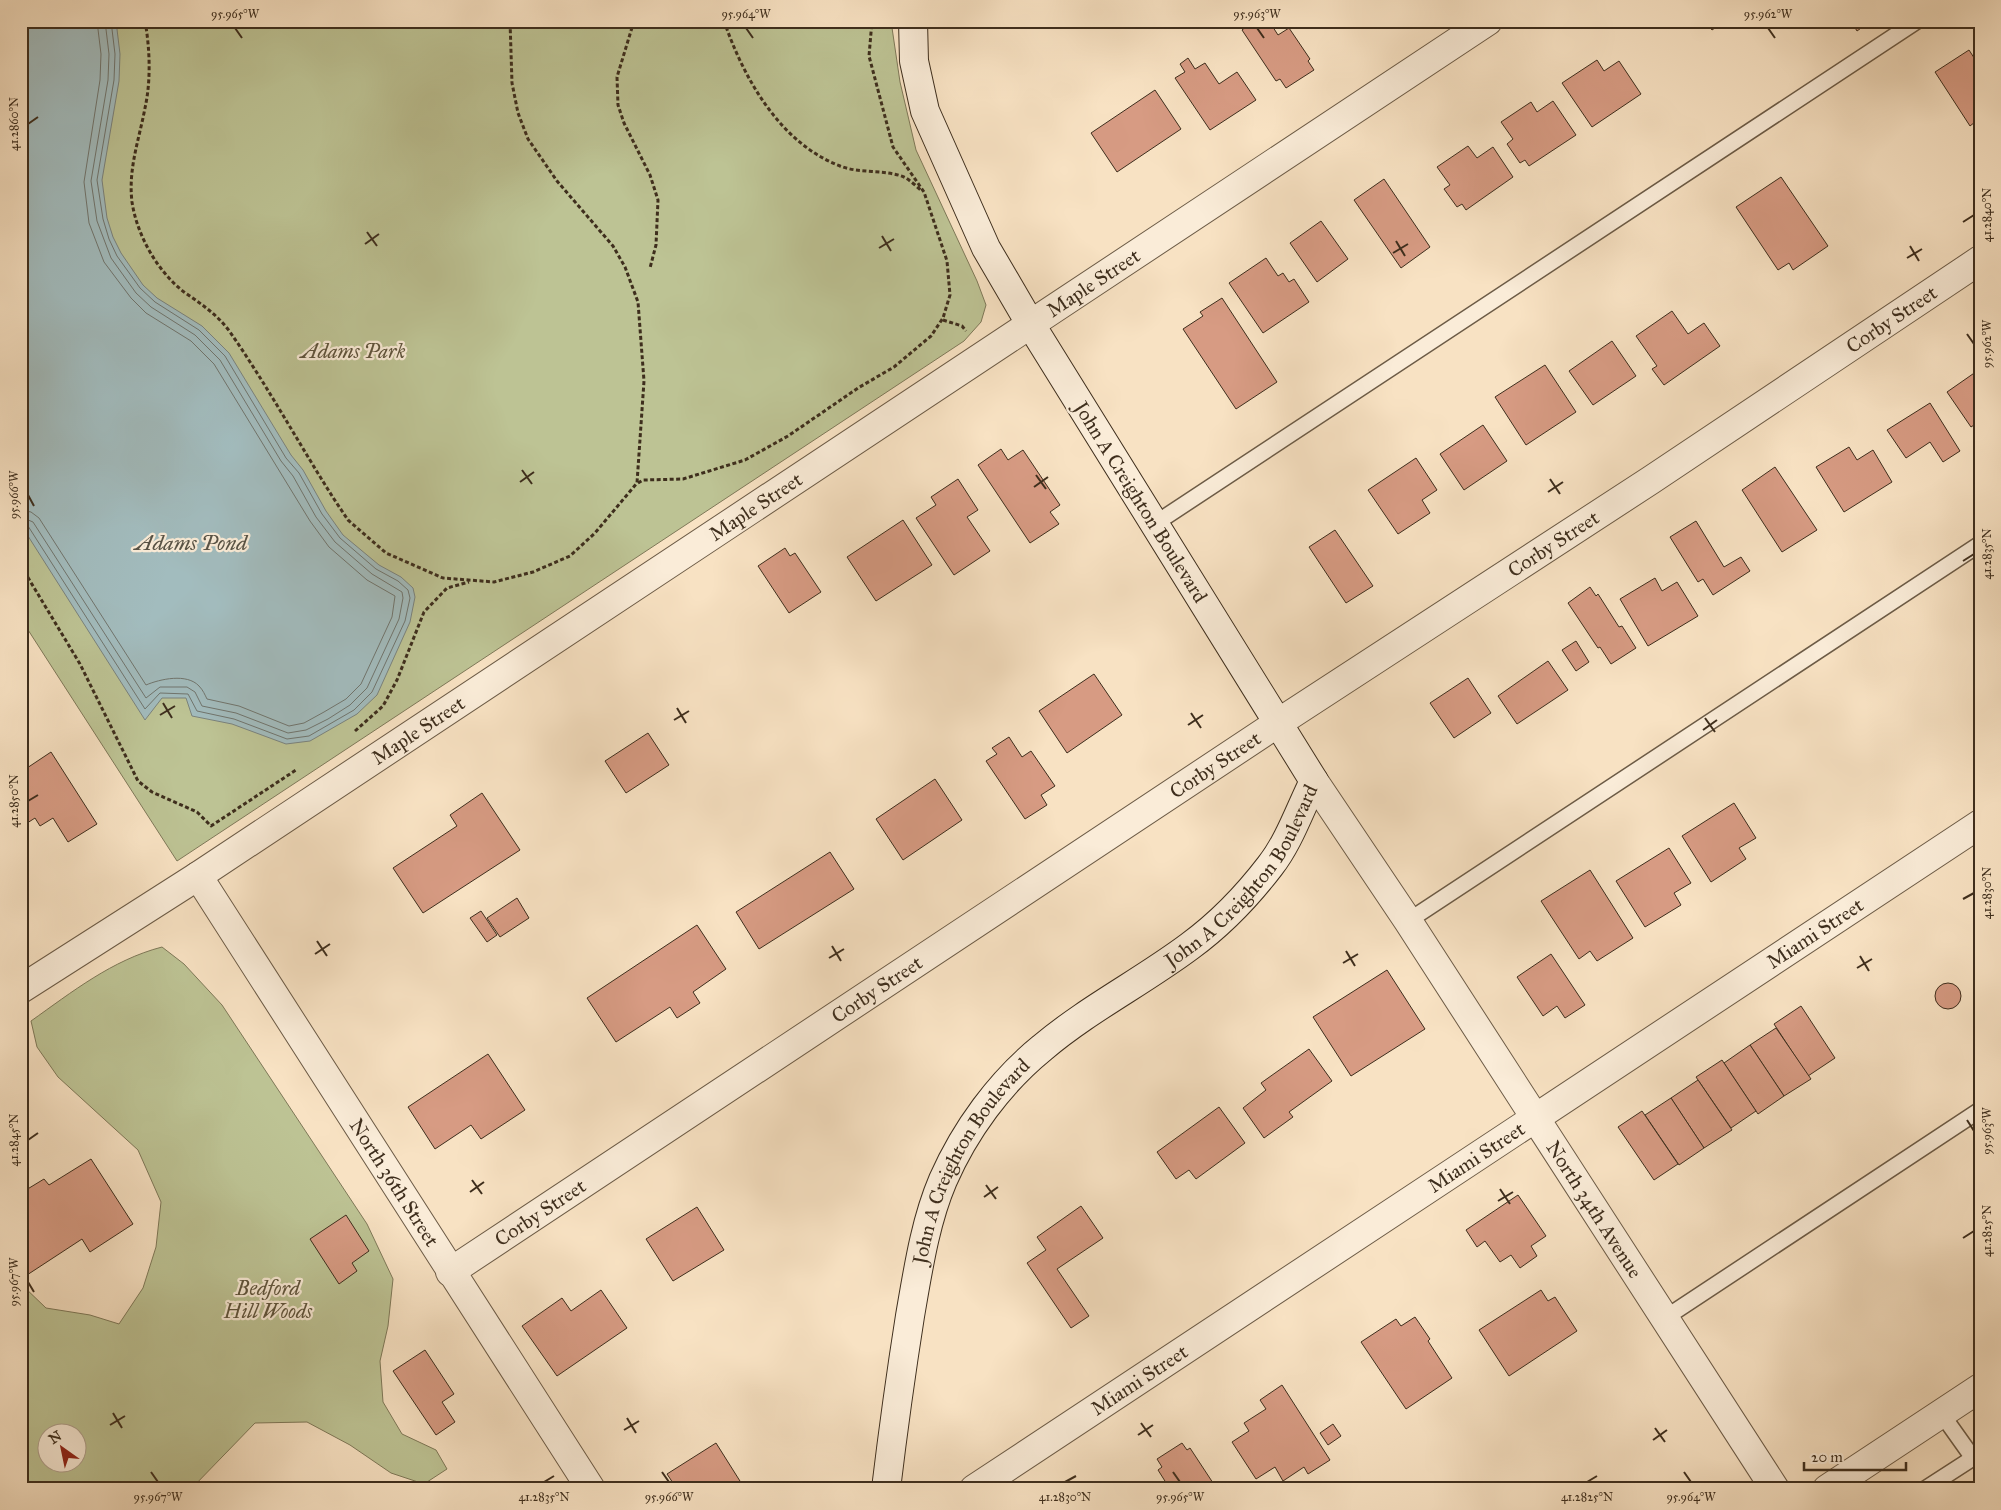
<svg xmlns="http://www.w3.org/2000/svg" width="2001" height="1510" font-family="'IM FELL Great Primer',serif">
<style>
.green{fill:#bdc394;stroke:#7e7858;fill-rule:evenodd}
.water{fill:#a2bcbe;stroke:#7a837e}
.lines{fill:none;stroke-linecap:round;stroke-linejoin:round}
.shore{stroke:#70756e;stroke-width:1}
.building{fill:#d79b83;stroke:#3e2e1d}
.lane-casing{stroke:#6c5b46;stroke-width:18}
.street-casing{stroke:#6c5b46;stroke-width:30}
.secondary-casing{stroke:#3e2e1d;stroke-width:30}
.path{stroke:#3e2e1d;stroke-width:3;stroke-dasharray:4 2.5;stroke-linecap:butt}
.lane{stroke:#faecd8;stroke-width:15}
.street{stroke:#faecd8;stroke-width:28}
.secondary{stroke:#faecd8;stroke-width:28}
.ticks{fill:none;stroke:#3e2e1d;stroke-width:2}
.labels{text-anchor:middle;stroke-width:4.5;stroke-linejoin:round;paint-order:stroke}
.street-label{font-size:20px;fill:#3e2e1d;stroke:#faecd8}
.park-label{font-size:20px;font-style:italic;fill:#5e533b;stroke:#faecd8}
.water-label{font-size:21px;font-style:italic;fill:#575245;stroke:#faecd8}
.neatline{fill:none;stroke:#3e2e1d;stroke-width:2}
.ticks-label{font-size:12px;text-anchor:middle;fill:#3e2e1d}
</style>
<rect width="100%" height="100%" fill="#f8e2c3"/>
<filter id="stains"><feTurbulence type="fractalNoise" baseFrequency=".004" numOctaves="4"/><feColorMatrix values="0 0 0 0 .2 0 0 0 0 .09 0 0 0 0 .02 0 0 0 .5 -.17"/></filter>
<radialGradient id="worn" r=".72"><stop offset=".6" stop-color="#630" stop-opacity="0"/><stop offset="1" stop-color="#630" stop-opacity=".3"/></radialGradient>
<g class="green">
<polygon points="21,21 891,21 900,82 916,150 977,281 986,305 981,322 964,341 177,861 21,619"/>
<path d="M162 947 184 964 222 1005 367 1224 393 1279 388 1326 380 1361 383 1402 402 1434 436 1450 447 1469 424 1484 391 1473 350 1445 307 1422 255 1423 191 1489H21V1284L46 1308 90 1315 119 1324 143 1288 156 1247 161 1202 138 1150 58 1077 37 1047 31 1021C72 992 112 960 162 947ZM48 1432H78V1462H48Z"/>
</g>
<polygon class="water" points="21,21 116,21 120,54 119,81 102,180 107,218 113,237 121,253 143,285 157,298 202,326 229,353 291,455 303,470 326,511 343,535 379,565 401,577 413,588 415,597 410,622 377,695 357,714 310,741 286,744 232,724 192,716 186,698 162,698 145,720 21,525"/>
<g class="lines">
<g class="shore">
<path d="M21 510 31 512 39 518 146 685C160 679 187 673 199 686 203 690 205 695 207 699L239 706 289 726 304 723 324 712 346 699 361 684 392 617 395 596 367 580 329 547 310 521 214 364 191 341 146 313 131 298 104 262 89 223 84 182 100 80 101 54 97 21"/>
<polyline points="21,517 33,522 146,698 160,687 187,687 195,692 202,706 236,713 288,733 306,730 328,719 350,705 367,688 399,619 403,598 402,592 372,574 335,542 316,517 293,476 281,461 220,360 195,335 151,307 136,293 111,258 97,221 91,181 108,80 109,54 105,21"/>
<polyline points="21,524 28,526 145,709 160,693 188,694 197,711 234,719 287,739 309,736 354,710 372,692 405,621 410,598 408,590 398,581 376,569 340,538 322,514 299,473 286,458 225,356 199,330 155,302 140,288 117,256 109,239 103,219 97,180 114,80 115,54 111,21"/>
</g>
</g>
<g class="building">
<polygon points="1253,21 1269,21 1278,35 1289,28 1310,59 1308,61 1314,70 1286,88 1280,79 1276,81 1242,30"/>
<polygon points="1705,21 1725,21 1712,30"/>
<polygon points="1851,21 1871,21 1857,31"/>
<polygon points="1969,50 1980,67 1980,130 1975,122 1970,126 1935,72"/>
<polygon points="1188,58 1195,69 1205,63 1219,84 1237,72 1256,100 1210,130 1175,78 1185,72 1180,64"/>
<polygon points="1597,60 1604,71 1619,61 1641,94 1592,127 1562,83"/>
<polygon points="1155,90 1181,129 1117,172 1091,133"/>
<polygon points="1553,101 1576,135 1529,166 1525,160 1520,163 1507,144 1513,139 1501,122 1531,102 1537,112"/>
<polygon points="1468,146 1477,158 1493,147 1513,177 1466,210 1462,204 1457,207 1444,189 1450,185 1437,167"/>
<polygon points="1781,177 1828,246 1793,270 1789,263 1778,270 1736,207"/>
<polygon points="1384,179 1430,247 1401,268 1354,200"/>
<polygon points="1321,221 1348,259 1317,282 1290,243"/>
<polygon points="1266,258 1278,276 1283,273 1289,282 1294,279 1309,302 1263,333 1229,283"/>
<polygon points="1222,298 1277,382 1236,409 1183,329 1203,316 1200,312"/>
<polygon points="1672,311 1688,334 1704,323 1720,346 1664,385 1652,369 1657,366 1636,336"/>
<polygon points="1612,341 1636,376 1593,405 1569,371"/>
<polygon points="1545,365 1576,412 1526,445 1495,397"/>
<polygon points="1980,369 1980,421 1971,427 1947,392"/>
<polygon points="1930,403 1960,451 1943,462 1930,442 1906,458 1887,430"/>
<polygon points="1483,425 1507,461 1464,490 1440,454"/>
<polygon points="1849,447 1857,460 1873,450 1892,482 1844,512 1816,467"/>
<polygon points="1001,449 1008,460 1023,450 1060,505 1050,512 1059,524 1030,543 978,465"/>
<polygon points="1416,458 1437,490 1422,500 1430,513 1398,534 1368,490"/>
<polygon points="1775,467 1817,530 1782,552 1742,490"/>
<polygon points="958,479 978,510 967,517 990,551 954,575 916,518 936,505 931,497"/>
<polygon points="903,520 932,565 876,601 847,557"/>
<polygon points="1696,521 1724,567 1741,557 1750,571 1713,595 1703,579 1698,582 1670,537"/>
<polygon points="1335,530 1373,586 1346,603 1309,547"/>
<polygon points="785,548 790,556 795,553 821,592 789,613 758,566"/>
<polygon points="1655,578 1662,591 1677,582 1698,616 1648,646 1620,599"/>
<polygon points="1590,587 1596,596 1598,594 1619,627 1622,626 1636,648 1611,664 1600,647 1598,648 1568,603"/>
<polygon points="1576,641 1589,662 1576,671 1562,650"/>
<polygon points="1548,661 1568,690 1517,724 1498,696"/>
<polygon points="1094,674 1122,715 1067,753 1039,711"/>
<polygon points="1468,678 1491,713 1454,738 1430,703"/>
<polygon points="648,733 669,765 626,793 605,761"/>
<polygon points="1009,737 1022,757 1031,751 1055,786 1041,795 1047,805 1025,819 986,761 997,754 992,748"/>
<polygon points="51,752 97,824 68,842 53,818 40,826 35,818 21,827 21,772"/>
<polygon points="935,779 962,820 903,860 876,819"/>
<polygon points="482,793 520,850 423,913 393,868 457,826 450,815"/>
<polygon points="1734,803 1756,838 1739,848 1746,859 1711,882 1682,836"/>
<polygon points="1669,848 1691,883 1674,893 1681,905 1645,927 1616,881"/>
<polygon points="830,852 854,889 759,949 736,912"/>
<polygon points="1590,870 1633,938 1597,961 1590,951 1579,959 1541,901"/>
<polygon points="517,898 529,918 500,937 487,918"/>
<polygon points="481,911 497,935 487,942 470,918"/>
<polygon points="697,925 726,969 693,992 700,1003 677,1018 670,1007 616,1042 587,998"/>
<polygon points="1551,954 1585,1005 1565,1018 1557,1006 1543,1016 1517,977"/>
<polygon points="1387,970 1425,1029 1351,1076 1313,1017"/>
<circle cx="1948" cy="996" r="13"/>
<polygon points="1801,1006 1835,1058 1808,1076 1774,1024"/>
<polygon points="1776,1028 1811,1079 1784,1096 1750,1045"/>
<polygon points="1750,1045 1784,1096 1758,1114 1724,1063"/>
<polygon points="1309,1049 1332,1081 1289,1112 1293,1117 1264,1138 1243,1108 1266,1090 1261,1083"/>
<polygon points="488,1054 525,1110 481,1139 471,1125 435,1149 408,1107"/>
<polygon points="1722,1060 1756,1111 1731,1128 1696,1077"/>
<polygon points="1698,1080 1732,1130 1704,1148 1671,1098"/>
<polygon points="1671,1098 1704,1148 1679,1165 1645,1115"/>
<polygon points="1219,1107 1245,1143 1196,1179 1189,1170 1176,1179 1157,1152"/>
<polygon points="1642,1111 1678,1164 1654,1180 1618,1127"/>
<polygon points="91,1159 133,1224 90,1252 82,1239 27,1275 21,1267 21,1193 44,1179 49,1185"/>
<polygon points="1518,1195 1546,1236 1531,1246 1537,1256 1520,1268 1511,1255 1500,1262 1485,1241 1477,1247 1466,1230"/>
<polygon points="1081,1206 1103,1238 1057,1269 1089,1316 1071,1328 1027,1263 1046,1250 1037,1237"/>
<polygon points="697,1207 724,1250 673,1281 646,1239"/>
<polygon points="346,1215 369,1251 352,1263 357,1271 339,1284 310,1239"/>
<polygon points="601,1290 627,1328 557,1376 522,1326 562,1298 571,1311"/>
<polygon points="1541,1290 1548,1301 1555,1297 1577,1331 1509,1376 1479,1330"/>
<polygon points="1415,1317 1430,1339 1428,1341 1452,1378 1406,1409 1361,1342 1396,1319 1401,1326"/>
<polygon points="425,1350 454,1394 442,1402 455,1422 436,1435 393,1371"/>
<polygon points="1282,1385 1330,1460 1308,1474 1304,1467 1283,1481 1275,1467 1256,1479 1232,1442 1249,1431 1244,1423 1266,1409 1260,1400"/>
<polygon points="1333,1424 1341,1436 1328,1445 1320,1433"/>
<polygon points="716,1443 745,1489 677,1489 667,1474"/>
<polygon points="1182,1443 1187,1450 1190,1448 1217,1489 1170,1489 1158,1470 1162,1467 1157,1459"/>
</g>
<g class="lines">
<g class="lane-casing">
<g id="lane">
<polyline points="1156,523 1917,21"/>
<polyline points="1408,921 1980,544"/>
<polyline points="1665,1318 1980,1110"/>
<polyline points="1941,1413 1973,1458 1980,1453"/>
<polyline points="1925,1489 1973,1458"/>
</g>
</g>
<g class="street-casing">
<g id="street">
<path id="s1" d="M1314 781 1408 921 1775 1489"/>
<path id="s2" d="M198 876 591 1489"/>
<path id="s3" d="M21 989 198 876 1488 21"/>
<path id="s4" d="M450 1272 1278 723 1651 480 1980 260"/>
<path id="s5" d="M974 1489 1980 824"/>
<polyline points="1827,1489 1980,1388"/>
</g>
</g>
<g class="secondary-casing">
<g id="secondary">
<path id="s6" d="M886 1489C893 1431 901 1373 910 1316 918 1270 925 1222 943 1180 965 1130 1000 1082 1042 1048 1088 1009 1142 982 1190 946 1220 924 1247 896 1270 866 1289 842 1300 809 1314 781L1031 325 986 248 925 111 914 61 913 21"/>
</g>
</g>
<g class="path">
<path d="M145 21C150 49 151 81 145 108 139 140 128 169 132 202 137 235 157 271 184 292 201 304 217 314 230 332 267 385 299 444 334 499L348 520 386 553 443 578 494 582 533 572 570 556 595 533 637 483 644 381 638 302 625 267 613 246 557 181 528 139 518 113 512 83 510 21"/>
<polyline points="634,21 617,77 618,105 624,123 650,175 658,200 656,245 650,268"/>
<path d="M724 21C744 79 780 143 840 166 860 174 884 169 904 177 910 180 917 187 922 191"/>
<polyline points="943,320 962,326 966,331"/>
<polyline points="638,483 643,480 683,479 745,460 788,436 858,388 894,367 931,336 943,318 950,295 947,261 924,192 893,147 869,56 872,21"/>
<polyline points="21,566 80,664 138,781 152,792 197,812 211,826 296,770"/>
<polyline points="355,731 383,706 397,680 424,612 447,588 469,582"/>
</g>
<use href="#lane" class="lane"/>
<use href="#street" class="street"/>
<use href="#secondary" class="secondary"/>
</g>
<path class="ticks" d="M235 28 242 38M746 28 753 38M1257 28 1264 38M1768 28 1775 38M28 124 38 117M1963 222 1974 215M367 232 377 246M882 236 891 251M1396 241 1405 256M365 244 379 234M1910 246 1919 261M879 248 894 239M1393 253 1408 244M1907 258 1922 249M1967 334 1974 344M522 470 532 484M1036 475 1046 489M1550 479 1560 494M520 482 534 472M1034 487 1048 477M1548 492 1563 482M28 495 34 506M1963 561 1974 554M163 703 172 718M677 708 686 723M1191 713 1201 728M160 715 175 706M1705 718 1715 732M674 720 689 711M1188 725 1203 715M1703 730 1717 720M28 801 38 795M1963 899 1974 893M317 941 327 956M832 946 841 961M1346 951 1355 966M315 954 330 944M1860 956 1869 971M829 958 844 949M1343 963 1358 954M1857 968 1872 959M1967 1120 1974 1131M28 1140 38 1133M472 1180 482 1194M986 1185 996 1199M1500 1189 1510 1204M470 1192 484 1182M984 1197 998 1187M1498 1201 1513 1192M1963 1238 1974 1231M28 1282 34 1292M113 1413 122 1428M627 1418 636 1433M1141 1423 1151 1437M110 1425 125 1416M1655 1428 1665 1442M624 1430 639 1421M1138 1435 1153 1425M1653 1440 1667 1430M151 1472 158 1482M662 1472 669 1482M1173 1472 1180 1482M1684 1472 1691 1482M544 1482 554 1476M1065 1482 1076 1476M1587 1482 1597 1476"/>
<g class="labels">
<g class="street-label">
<text dy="7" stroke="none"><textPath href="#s3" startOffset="1284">Maple Street</textPath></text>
<text dy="7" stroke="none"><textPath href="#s4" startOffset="1728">Corby Street</textPath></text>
<text transform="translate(1141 502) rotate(58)" y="7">John A Creighton Boulevard</text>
<text dy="7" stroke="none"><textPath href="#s3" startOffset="879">Maple Street</textPath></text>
<text dy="7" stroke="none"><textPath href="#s4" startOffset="1322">Corby Street</textPath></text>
<text dy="7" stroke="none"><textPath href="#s3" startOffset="474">Maple Street</textPath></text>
<text dy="7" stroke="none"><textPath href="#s4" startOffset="918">Corby Street</textPath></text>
<text dy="7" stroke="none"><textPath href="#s6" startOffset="749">John A Creighton Boulevard</textPath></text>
<text dy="7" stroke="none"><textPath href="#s5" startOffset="1008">Miami Street</textPath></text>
<text dy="7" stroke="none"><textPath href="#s4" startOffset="512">Corby Street</textPath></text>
<text dy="7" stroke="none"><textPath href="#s5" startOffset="602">Miami Street</textPath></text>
<text dy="7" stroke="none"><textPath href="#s6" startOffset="344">John A Creighton Boulevard</textPath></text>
<text dy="7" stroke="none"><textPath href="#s2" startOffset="364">North 36th Street</textPath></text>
<text dy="7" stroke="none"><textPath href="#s1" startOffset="512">North 34th Avenue</textPath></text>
<text dy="7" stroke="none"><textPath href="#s4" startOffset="108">Corby Street</textPath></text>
<text dy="7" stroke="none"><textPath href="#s5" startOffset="198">Miami Street</textPath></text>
</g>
<g class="park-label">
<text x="353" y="358">Adams Park</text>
<text x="268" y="1295">Bedford<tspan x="268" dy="23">Hill Woods</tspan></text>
</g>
<g class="water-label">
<text x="191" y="550">Adams Pond</text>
</g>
</g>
<rect width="2001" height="1510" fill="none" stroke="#f8e2c3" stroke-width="55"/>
<g transform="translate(62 1448) rotate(327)"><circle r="24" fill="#faecd8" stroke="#afa08d"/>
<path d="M0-4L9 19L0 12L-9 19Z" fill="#8f2418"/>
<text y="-8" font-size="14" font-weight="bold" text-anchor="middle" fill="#3e2e1d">N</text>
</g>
<path d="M1804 1462v8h102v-8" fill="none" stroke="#3e2e1d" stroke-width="2.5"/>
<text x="1811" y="1462" font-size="15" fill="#3e2e1d" stroke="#faecd8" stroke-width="4" paint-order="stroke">20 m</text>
<rect x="28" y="28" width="1946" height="1454" class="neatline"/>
<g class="ticks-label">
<text x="235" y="18">95.965°W</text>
<text x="746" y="18">95.964°W</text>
<text x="1257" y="18">95.963°W</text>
<text x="1768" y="18">95.962°W</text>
<text transform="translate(14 124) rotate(-90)" y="4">41.2860°N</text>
<text transform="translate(1987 215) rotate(-90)" y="4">41.2840°N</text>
<text transform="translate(1987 344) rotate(-90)" y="4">95.962°W</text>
<text transform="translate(14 495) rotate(-90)" y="4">95.966°W</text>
<text transform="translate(1987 554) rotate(-90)" y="4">41.2835°N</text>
<text transform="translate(14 801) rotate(-90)" y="4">41.2850°N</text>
<text transform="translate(1987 893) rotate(-90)" y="4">41.2830°N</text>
<text transform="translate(1987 1131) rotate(-90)" y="4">95.963°W</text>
<text transform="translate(14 1140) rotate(-90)" y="4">41.2845°N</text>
<text transform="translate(1987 1231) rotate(-90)" y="4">41.2825°N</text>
<text transform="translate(14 1282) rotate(-90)" y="4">95.967°W</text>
<text x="158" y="1501">95.967°W</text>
<text x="544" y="1501">41.2835°N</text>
<text x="669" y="1501">95.966°W</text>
<text x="1065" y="1501">41.2830°N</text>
<text x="1180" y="1501">95.965°W</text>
<text x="1587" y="1501">41.2825°N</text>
<text x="1691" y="1501">95.964°W</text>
</g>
<rect width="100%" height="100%" filter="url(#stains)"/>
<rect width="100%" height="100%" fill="url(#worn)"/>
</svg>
